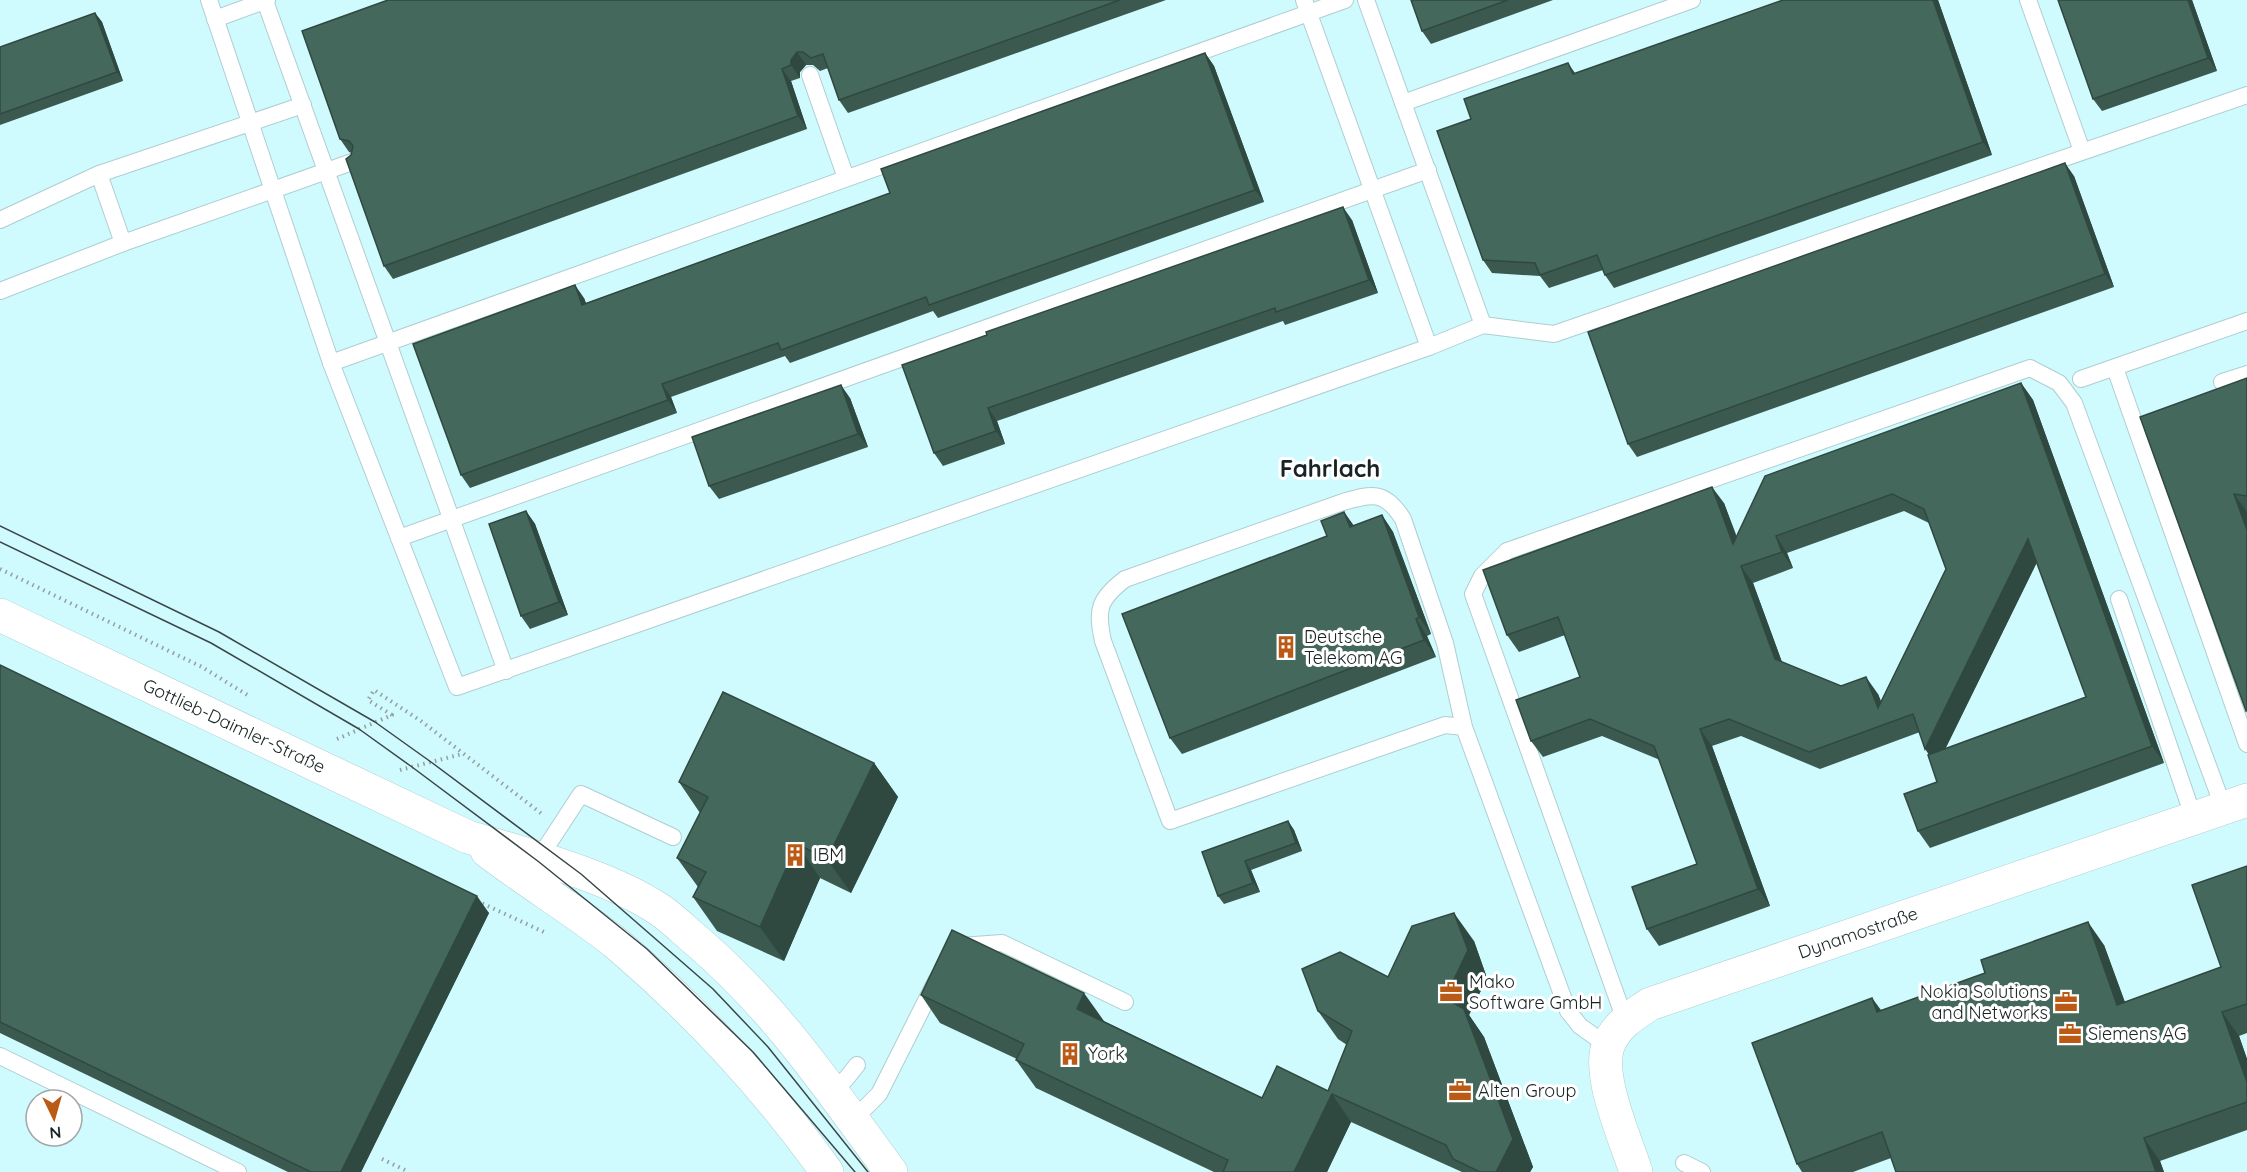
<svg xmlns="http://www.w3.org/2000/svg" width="2247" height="1172" font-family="Quicksand,sans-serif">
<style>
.built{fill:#cffafe;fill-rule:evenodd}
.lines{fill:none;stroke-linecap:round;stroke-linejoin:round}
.service-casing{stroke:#afced1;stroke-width:18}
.minor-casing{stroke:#afced1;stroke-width:34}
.path{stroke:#969e9f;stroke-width:4;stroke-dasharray:1.5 4.5;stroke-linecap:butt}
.service{stroke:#fff;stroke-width:16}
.minor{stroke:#fff;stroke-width:33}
.tram{stroke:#3b4647;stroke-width:1.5}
.wall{fill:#3b594f;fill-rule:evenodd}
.shaded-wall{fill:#304940}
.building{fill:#45685c;stroke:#304940;stroke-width:1.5;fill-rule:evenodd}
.labels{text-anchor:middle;stroke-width:6;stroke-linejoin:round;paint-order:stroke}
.poi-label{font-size:18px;fill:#172324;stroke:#fff;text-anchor:start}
.street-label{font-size:18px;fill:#172324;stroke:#fff}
.district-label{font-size:24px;font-weight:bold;fill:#172324;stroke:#fff}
</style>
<rect width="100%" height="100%" fill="#f7fdfe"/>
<path class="built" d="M0 0H2247V1172H0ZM36 1100H72V1136H36Z"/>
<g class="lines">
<g class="service-casing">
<g id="service">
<polyline points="209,0 331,363 457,687 1429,347 1483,325 1554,334 2247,95"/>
<polyline points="1304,0 1429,347"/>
<polyline points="1366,0 1483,325"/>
<polyline points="2028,0 2082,151"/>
<polyline points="265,1 506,671"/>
<polyline points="215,19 267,0"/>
<polyline points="810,75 846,178"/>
<polyline points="1403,103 1692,0"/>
<polyline points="99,174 123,243"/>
<polyline points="0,220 99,174 303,105"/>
<polyline points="0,291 123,243 352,162"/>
<polyline points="331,363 1345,0"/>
<polyline points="2115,368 2247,744"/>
<polyline points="2081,379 2247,321"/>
<polyline points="2222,382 2247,374"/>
<polyline points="399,538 1428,170"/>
<polyline points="2119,599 2194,819"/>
<path d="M1464 727 1445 643 1403 519C1385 491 1373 493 1343 502L1125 579C1099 599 1096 609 1103 641L1170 821 1445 725 1464 727 1568 1011 1580 1026 1608 1046"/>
<polyline points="539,864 545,849 581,794 673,837"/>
<polyline points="961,946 1002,943 1125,1002"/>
<polyline points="1625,1020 1473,594 1482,576 1507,551 2030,368 2059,383 2074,403 2224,809"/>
<polyline points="0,1056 238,1172"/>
<polyline points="829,1087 845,1080 857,1065"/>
<polyline points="853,1120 879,1094 936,981"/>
<polyline points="1684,1163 1702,1172"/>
</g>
</g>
<g class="minor-casing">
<g id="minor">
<path d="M0 615 468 837C528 855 609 876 660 910 673 919 686 932 698 942 778 1011 829 1088 891 1172"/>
<path d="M487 851C529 883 576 911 617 944 697 1012 766 1087 827 1172"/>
<path d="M1636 1172C1626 1140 1597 1077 1608 1046 1615 1026 1633 1015 1650 1004L2247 800"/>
</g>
</g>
<g class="path">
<polyline points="0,569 202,667 249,696"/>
<polyline points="337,739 392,715 368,700 374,690 421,721 542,814"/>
<polyline points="400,770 462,754"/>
<polyline points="477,901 544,932"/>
<polyline points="382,1159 409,1172"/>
</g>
<use href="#service" class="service"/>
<use href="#minor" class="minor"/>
<g class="tram">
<polyline points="0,526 219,632 375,722 431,762 581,874 713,989 768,1047 868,1172"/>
<polyline points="0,542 211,643 359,729 412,767 539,862 647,949 753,1052 855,1172"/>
</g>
</g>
<g class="wall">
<polygon points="388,0 1166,0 848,113 839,100 828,68 820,71 813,65 806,65 800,72 800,78 791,81 807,129 393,279 384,266 351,155 352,153 349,152 340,139"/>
<polygon points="1411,0 1553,0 1431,44 1422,31"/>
<polygon points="1783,0 1938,0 1992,155 1614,288 1605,275 1603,270 1549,288 1540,276 1492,273 1483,260 1471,119 1576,73"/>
<polygon points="2058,0 2192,0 2217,71 2102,111 2093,99"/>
<polygon points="95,13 102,22 123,81 0,125 0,47"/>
<polygon points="1205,53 1214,66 1264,202 938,318 933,311 790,363 785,356 671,397 677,413 470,488 461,475 584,298 586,303 890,193"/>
<polygon points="2074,176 2114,287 1637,457 1628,444"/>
<polygon points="1352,220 1378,293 1285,325 1283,321 997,421 1005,444 943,466 934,453 902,365"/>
<polygon points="2247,378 2247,713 2140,417"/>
<path d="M2021 383 2033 400 2164 763 1930 848 1918 831 1937 782 1929 755 1920 732 1820 769 1741 736 1712 746 1770 906 1659 946 1647 929 1697 864 1660 760 1602 736 1543 757 1531 741 1580 677 1565 635 1519 652 1507 635 1724 503 1737 537ZM1904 511 1929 523 1946 569 1881 701 1878 694 1841 686 1782 662 1753 583 1793 568 1787 553ZM2037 562 2086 697 1945 749 2010 617Z"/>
<polygon points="850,398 868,447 719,499 709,486"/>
<polygon points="526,511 535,524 568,615 530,629 521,616"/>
<polygon points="1344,512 1354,526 1382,515 1393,532 1431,634 1427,636 1436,657 1182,754 1170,738 1327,536"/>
<polygon points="0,665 489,913 361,1172 288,1172 0,1033"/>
<polygon points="874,763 898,797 851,893 820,878 784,961 717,931 693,897 698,887 677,858 700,813 679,782"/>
<polygon points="1288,821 1294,830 1302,851 1251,870 1260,892 1224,904 1218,896 1202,852"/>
<polygon points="2247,866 2247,1033 2239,1036 2247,1059 2247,1130 2160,1161 2164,1172 1896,1172 1891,1158 1853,1172 1802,1172 1797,1164 1872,998 1881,1010 2104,945 2125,1002 2221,967"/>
<polygon points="1474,941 1487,978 1469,1015 1484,1037 1533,1167 1530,1172 1462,1172 1351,1122 1327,1172 1214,1172 1036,1088 1016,1060 1017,1059 940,1023 921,995 1104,1021 1262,1098 1328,1091 1347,1045 1338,1039 1318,1011 1388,977"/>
</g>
<g class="shaded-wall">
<polygon points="1933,0 1938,0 1992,155 1983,142"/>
<polygon points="2188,0 2192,0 2217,71 2208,58"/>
<polygon points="95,13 102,22 123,81 117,72"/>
<polygon points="797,52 806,65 800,72 800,78 791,65 791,60"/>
<polygon points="1205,53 1214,66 1264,202 1255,190"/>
<polygon points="1568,63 1577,76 1573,74"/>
<polygon points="782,69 791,81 807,129 798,116"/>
<polygon points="2065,163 2074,176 2114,287 2105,274"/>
<polygon points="1343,207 1352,220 1378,293 1369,280"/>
<polygon points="575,285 584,298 591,318 582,305"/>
<polygon points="2021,383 2033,400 2164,763 2152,746"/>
<polygon points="662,384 671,397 677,413 668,400"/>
<polygon points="841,385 850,398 868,447 858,434"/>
<polygon points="988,408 997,421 1005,444 996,431"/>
<polygon points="1712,487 1724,503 1745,561 1733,544"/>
<polygon points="2234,494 2247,512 2247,530"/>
<polygon points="526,511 535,524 568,615 559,602"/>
<polygon points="1344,512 1356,529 1350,527"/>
<polygon points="1382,515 1393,532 1431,634 1419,617"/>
<polygon points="1776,536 1787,553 1793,568 1782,552"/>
<polygon points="2028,539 2040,556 1937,766 1925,749"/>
<polygon points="1741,566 1753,583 1787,676 1775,659"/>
<polygon points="1416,619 1427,636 1436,657 1424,640"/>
<polygon points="1866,677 1878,694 1889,725 1878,708"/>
<polygon points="1700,729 1712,746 1770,906 1758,889"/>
<polygon points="874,763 898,797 851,893 827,859"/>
<polygon points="1288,821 1294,830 1302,851 1296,843"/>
<polygon points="797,844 820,878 784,961 760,927"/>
<polygon points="1245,861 1251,870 1260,892 1253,883"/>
<polygon points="477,896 489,913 361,1172 341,1172"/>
<polygon points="1454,913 1474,941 1487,978 1469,1015 1484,1037 1533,1167 1530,1172 1496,1172 1445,998"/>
<polygon points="2088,922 2104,945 2134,1028 2117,1005"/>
<polygon points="1084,993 1104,1021 1096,1036 1077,1009"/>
<polygon points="1872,998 1888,1021 1877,1012"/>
<polygon points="2222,1012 2239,1036 2247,1059 2247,1082"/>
<polygon points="1332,1094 1351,1122 1327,1172 1294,1172"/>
<polygon points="2144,1138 2160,1161 2164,1172 2156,1172"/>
</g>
<g class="building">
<polygon points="388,0 1120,0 839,100 823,54 811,58 803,52 797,52 791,60 791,65 782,69 798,116 384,266 346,159 351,155 353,146 349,141 340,139 302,31"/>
<polygon points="1411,0 1508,0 1422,31"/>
<polygon points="1783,0 1933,0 1983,142 1605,275 1597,255 1540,275 1535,263 1483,260 1437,131 1471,119 1464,99 1568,63 1573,74"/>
<polygon points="2058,0 2188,0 2208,58 2093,99"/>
<polygon points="95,13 117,72 0,114 0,47"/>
<polygon points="1205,53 1255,190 929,305 926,297 781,350 778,343 662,384 668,400 461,475 413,344 575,285 582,305 890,193 881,169"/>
<polygon points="2065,163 2105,274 1628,444 1588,332"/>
<polygon points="1343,207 1369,280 1276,312 1275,308 988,408 996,431 934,453 902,365 987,335 986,332"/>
<polygon points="2247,378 2247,496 2234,494 2247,530 2247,710 2246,711 2140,417"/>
<path d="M2021 383 2152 746 1918 831 1904 794 1937 782 1928 755 2086 697 2028 539 1925 749 1913 714 1809 752 1729 719 1700 729 1758 889 1647 929 1632 887 1697 864 1654 746 1590 719 1531 741 1516 700 1580 677 1558 617 1507 635 1483 570 1712 487 1733 544 1765 476ZM1892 494 1924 509 1946 569 1878 708 1866 677 1841 686 1775 659 1741 566 1782 552 1776 536Z"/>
<polygon points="841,385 858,434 709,486 692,437"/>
<polygon points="526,511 559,602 521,616 489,524"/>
<polygon points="1344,512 1350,527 1382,515 1419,617 1416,619 1424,640 1170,738 1122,614 1327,536 1321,521"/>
<polygon points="0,665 477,896 341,1172 311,1172 0,1022"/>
<polygon points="723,692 874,763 827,859 797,844 760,927 693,897 706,872 677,858 708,797 679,782"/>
<polygon points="1288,821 1296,843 1245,861 1253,883 1218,896 1202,852"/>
<polygon points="2247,866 2247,1004 2222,1012 2247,1082 2247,1102 2144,1138 2156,1172 1896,1172 1882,1132 1797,1164 1752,1043 1872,998 1877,1012 1985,973 1981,960 2088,922 2117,1005 2221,967 2192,885"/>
<polygon points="1454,913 1468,950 1445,998 1464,1009 1513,1139 1496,1172 1480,1172 1453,1159 1446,1145 1332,1094 1294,1172 1223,1172 1228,1160 1016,1060 1024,1044 921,995 952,930 1084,993 1077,1009 1262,1098 1277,1066 1328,1091 1352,1031 1318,1011 1302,969 1340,952 1388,977 1412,926"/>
</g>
<defs>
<g id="building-bare" transform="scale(1.8)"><path d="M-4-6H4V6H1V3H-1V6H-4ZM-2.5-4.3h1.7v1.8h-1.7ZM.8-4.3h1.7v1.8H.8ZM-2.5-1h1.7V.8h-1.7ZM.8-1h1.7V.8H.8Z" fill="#ba5a15" stroke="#fff" stroke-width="2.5" paint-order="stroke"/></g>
<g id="office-bare" transform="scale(1.8)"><path d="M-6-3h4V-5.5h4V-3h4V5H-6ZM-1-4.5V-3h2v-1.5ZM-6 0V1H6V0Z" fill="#ba5a15" stroke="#fff" stroke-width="2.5" paint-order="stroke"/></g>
</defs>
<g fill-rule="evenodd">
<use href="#building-bare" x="1286" y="647"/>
<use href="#building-bare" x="795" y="855"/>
<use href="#office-bare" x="1451" y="992"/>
<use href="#office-bare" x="2066" y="1002"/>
<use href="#office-bare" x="2070" y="1034"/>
<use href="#building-bare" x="1070" y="1054"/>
<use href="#office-bare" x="1460" y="1091"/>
</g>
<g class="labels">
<g class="poi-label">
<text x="1304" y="643">Deutsche<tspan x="1304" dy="21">Telekom AG</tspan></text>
<text x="813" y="861">IBM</text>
<text x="1469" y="988">Mako<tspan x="1469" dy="21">Software GmbH</tspan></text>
<text x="2048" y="998" text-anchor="end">Nokia Solutions<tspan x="2048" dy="21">and Networks</tspan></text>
<text x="2088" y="1040">Siemens AG</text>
<text x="1088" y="1060">York</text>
<text x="1478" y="1097">Alten Group</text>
</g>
<g class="street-label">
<text transform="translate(234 726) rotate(25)" y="6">Gottlieb-Daimler-Straße</text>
<text transform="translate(1858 933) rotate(-19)" y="6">Dynamostraße</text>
</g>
<g class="district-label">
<text x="1330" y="477">Fahrlach</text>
</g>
</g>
<g transform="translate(54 1118) rotate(175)"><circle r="28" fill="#ffffff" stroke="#a2a7a7" stroke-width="1.5"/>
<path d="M0-4.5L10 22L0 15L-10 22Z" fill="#ba5a15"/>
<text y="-9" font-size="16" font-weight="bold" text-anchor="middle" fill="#172324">N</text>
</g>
</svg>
